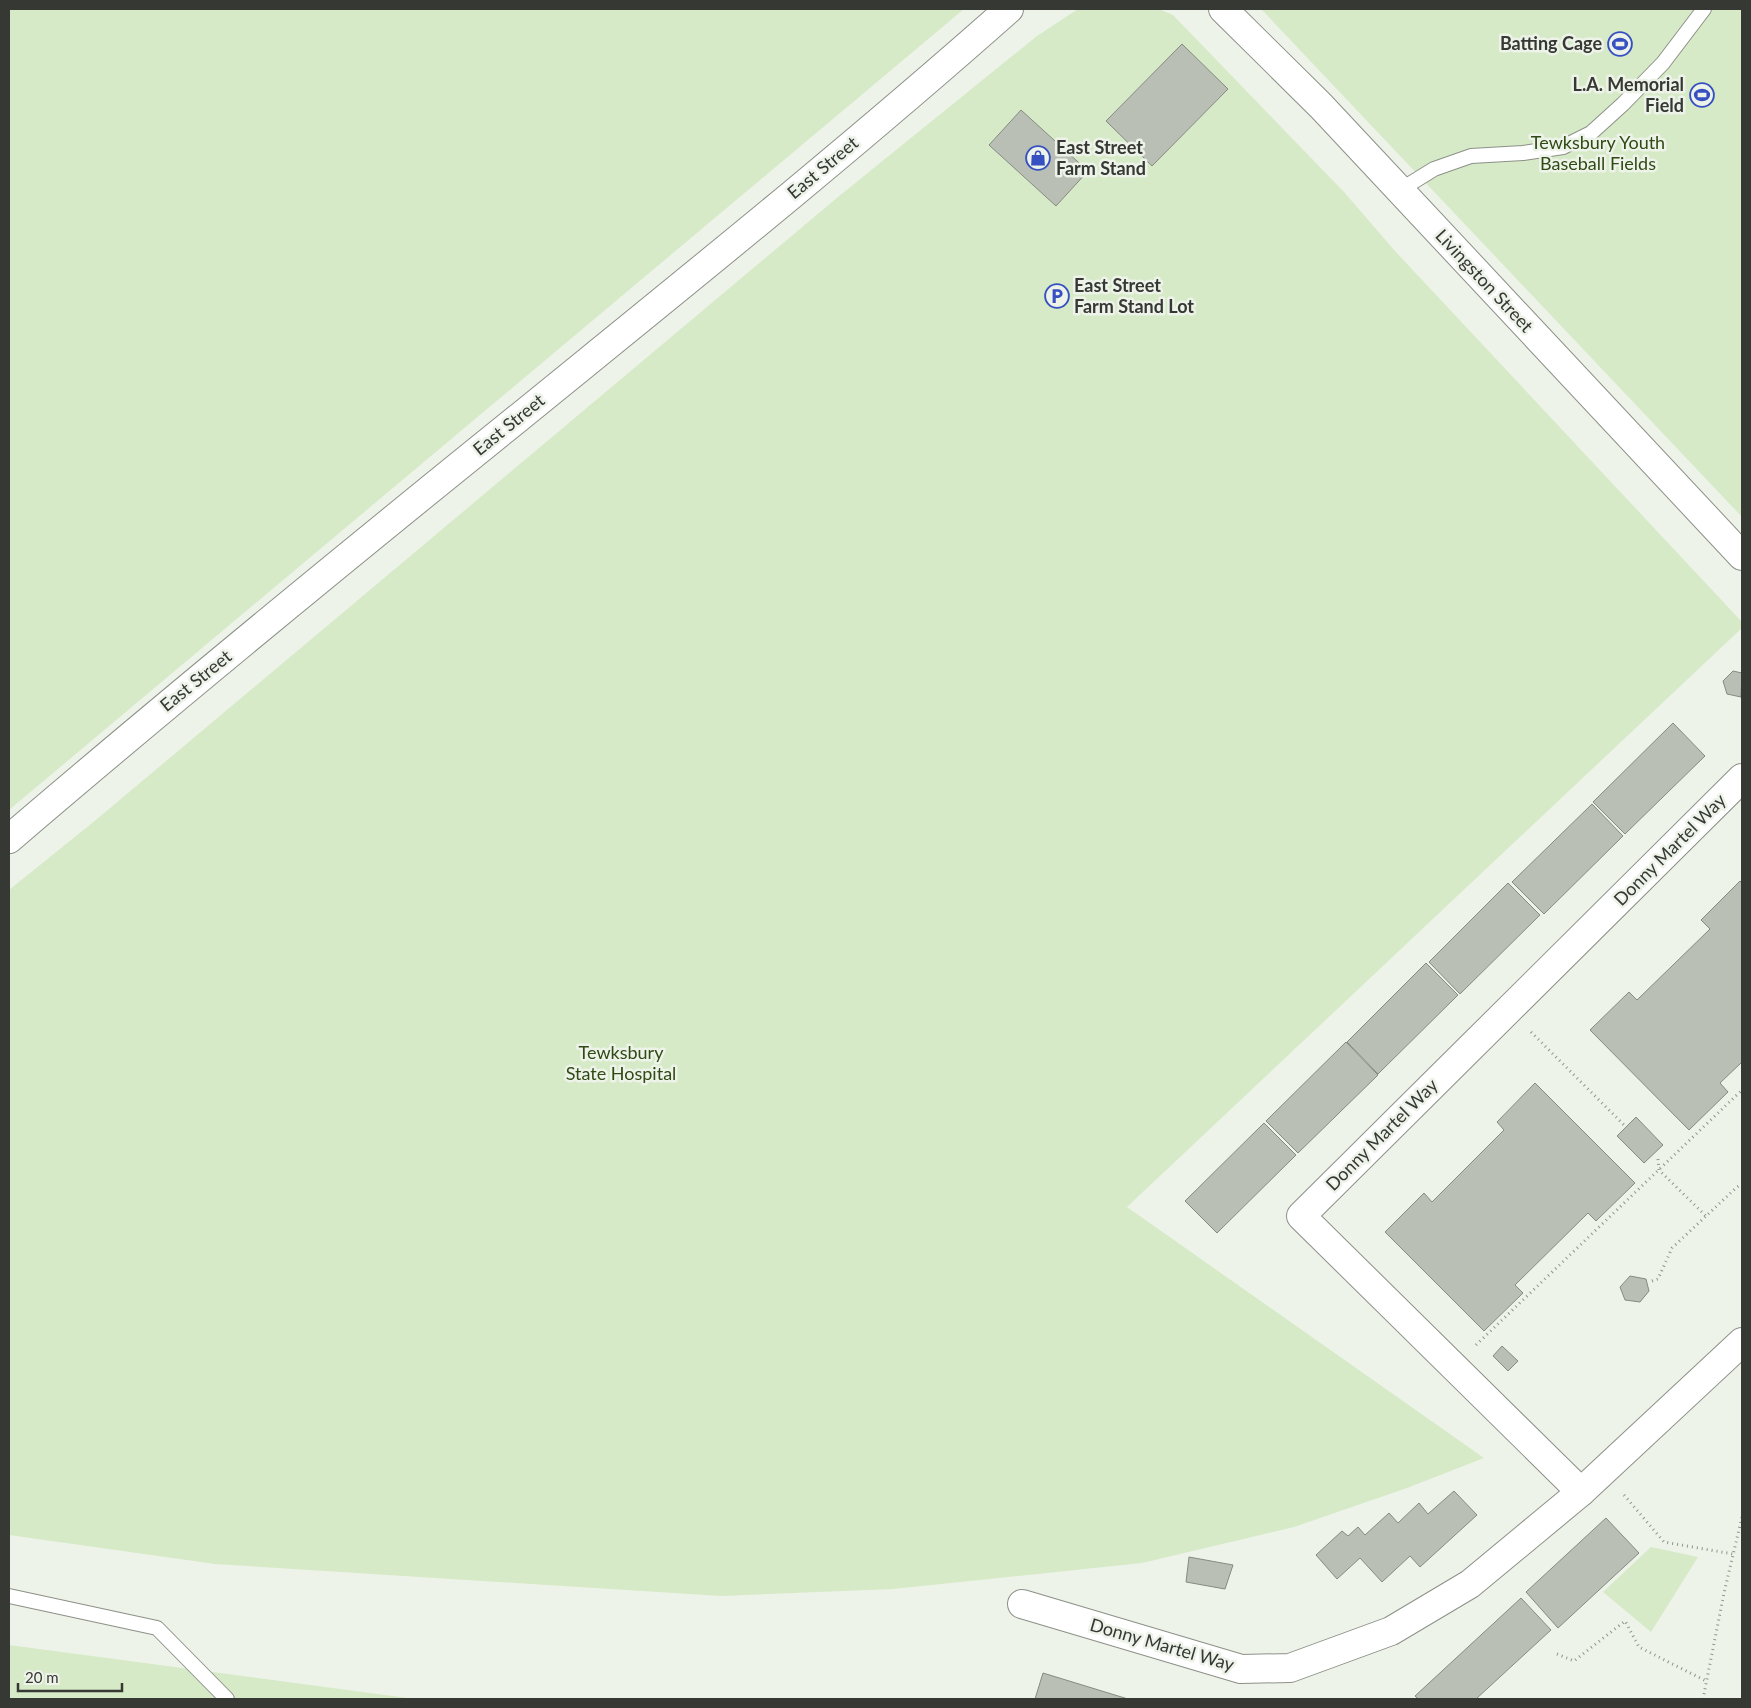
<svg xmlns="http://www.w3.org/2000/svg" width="1751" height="1708" font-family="Lato,sans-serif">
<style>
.green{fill:#d7eac7}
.building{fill:#babfb6;stroke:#868b82}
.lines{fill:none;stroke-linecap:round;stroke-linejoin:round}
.service-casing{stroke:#8c9188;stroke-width:16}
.minor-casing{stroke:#8c9188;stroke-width:30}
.tertiary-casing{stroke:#8c9188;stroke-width:30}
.secondary-casing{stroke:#8c9188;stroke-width:30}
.path{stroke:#91958e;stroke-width:3;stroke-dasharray:1 4;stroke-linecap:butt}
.service{stroke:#fff;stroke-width:14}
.minor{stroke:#fff;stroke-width:28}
.tertiary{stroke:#fff;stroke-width:28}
.secondary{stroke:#fff;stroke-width:28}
.labels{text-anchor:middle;stroke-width:5;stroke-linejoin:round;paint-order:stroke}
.poi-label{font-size:18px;font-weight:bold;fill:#363834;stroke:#edf3e9;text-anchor:end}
.park-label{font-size:18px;fill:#304a13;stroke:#edf3e9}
.street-label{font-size:18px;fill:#363834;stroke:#edf3e9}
</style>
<rect width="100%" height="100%" fill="#edf3e9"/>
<g class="green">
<polygon points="9,9 964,9 9,810"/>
<polygon points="1078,9 1159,9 1173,15 1344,192 1395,251 1742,622 1742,628 1127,1207 1484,1458 1407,1488 1294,1527 1142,1563 893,1589 721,1596 215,1564 9,1535 9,890 97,819 838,197 1037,36"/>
<polygon points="1261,9 1742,9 1742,517"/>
<polygon points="1651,1547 1698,1557 1651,1632 1603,1592"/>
<polygon points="9,1645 415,1699 9,1699"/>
</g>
<g class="building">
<polygon points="1182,44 1228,89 1152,166 1106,121"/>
<polygon points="1021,110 1088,171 1056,206 989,145"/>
<polygon points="1733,671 1742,673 1741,697 1727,694 1723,681"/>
<polygon points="1673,723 1705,756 1625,834 1593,802"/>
<polygon points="1592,804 1623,836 1544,914 1512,882"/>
<polygon points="1740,881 1742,883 1742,1062 1720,1083 1728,1092 1689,1130 1590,1030 1629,992 1637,1000 1710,929 1701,920"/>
<polygon points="1508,883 1540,915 1460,994 1429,962"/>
<polygon points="1426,963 1458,995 1378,1074 1347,1042"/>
<polygon points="1346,1042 1378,1075 1298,1153 1266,1121"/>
<polygon points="1535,1083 1635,1183 1596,1221 1588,1213 1515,1285 1523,1293 1484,1331 1385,1232 1424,1193 1432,1202 1504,1130 1497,1122"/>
<polygon points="1636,1117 1663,1145 1644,1163 1617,1136"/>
<polygon points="1264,1123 1296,1155 1217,1233 1185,1201"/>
<polygon points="1630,1276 1646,1279 1649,1291 1640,1302 1625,1300 1620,1287"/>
<polygon points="1502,1346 1518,1361 1508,1371 1493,1356"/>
<polygon points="1454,1491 1477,1515 1420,1567 1410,1556 1382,1582 1360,1558 1337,1579 1316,1555 1342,1531 1348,1536 1358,1527 1365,1535 1389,1513 1398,1523 1419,1503 1428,1514"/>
<polygon points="1606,1518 1639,1553 1558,1628 1526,1592"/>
<polygon points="1189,1557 1233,1565 1225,1589 1186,1582"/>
<polygon points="1521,1598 1551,1630 1476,1699 1418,1699 1415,1696"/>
<polygon points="1043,1673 1128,1699 1035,1699"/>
</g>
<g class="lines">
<g class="service-casing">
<g id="service">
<polyline points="1400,190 1434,169 1471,156 1523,153 1563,147 1591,133 1623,104 1663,63 1704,9"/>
<polyline points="9,1596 157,1628 227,1699"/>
</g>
</g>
<g class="minor-casing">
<g id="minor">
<polyline points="1581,1492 1301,1216 1742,778"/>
<polyline points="1022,1604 1241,1669 1290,1668 1391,1631 1470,1584 1581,1492 1742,1342"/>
</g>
</g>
<g class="tertiary-casing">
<polyline id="tertiary" points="1223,9 1321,106 1742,556"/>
</g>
<g class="secondary-casing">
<path id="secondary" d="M9 839C176 696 346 557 517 419 683 284 849 151 1009 9"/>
</g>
<g class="path">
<polyline points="1531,1032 1624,1125"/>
<polyline points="1658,1159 1659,1170 1706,1216"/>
<polyline points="1652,1281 1658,1279 1672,1248 1737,1187 1742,1184"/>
<polyline points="1476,1345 1742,1090"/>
<polyline points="1624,1495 1664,1542 1733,1554"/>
<polyline points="1557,1654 1574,1661 1625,1621 1639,1647 1706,1681"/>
<polyline points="1703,1699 1724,1593 1742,1517"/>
</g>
<use href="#service" class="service"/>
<use href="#minor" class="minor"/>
<use href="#tertiary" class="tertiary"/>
<use href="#secondary" class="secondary"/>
</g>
<defs>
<g id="stadium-ring" transform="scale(1.25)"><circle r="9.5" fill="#edf3e9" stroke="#3650c1" stroke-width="1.5"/><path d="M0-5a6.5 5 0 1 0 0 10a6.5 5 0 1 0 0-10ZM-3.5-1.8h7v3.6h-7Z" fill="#3650c1"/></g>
<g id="shop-ring" transform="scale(1.25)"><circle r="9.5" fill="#edf3e9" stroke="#3650c1" stroke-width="1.5"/><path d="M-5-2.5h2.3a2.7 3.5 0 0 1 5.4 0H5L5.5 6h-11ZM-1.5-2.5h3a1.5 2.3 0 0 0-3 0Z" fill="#3650c1"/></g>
<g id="parking-ring" transform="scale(1.25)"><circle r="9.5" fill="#edf3e9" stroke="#3650c1" stroke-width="1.5"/><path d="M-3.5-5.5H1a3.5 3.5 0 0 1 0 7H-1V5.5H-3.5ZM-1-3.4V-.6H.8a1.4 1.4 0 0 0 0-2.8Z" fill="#3650c1"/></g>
</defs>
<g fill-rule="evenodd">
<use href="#stadium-ring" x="1620" y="44"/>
<use href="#stadium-ring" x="1702" y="95"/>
<use href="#shop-ring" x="1038" y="158"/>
<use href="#parking-ring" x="1057" y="296"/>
</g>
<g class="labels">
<g class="poi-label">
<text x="1602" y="50">Batting Cage</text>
<text x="1684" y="91">L.A. Memorial<tspan x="1684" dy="21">Field</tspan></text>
<text x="1056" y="154" text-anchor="start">East Street<tspan x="1056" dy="21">Farm Stand</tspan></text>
<text x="1074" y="292" text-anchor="start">East Street<tspan x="1074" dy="21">Farm Stand Lot</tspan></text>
</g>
<g class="park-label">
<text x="1598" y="149">Tewksbury Youth<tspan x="1598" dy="21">Baseball Fields</tspan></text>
<text x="621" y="1059">Tewksbury<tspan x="621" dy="21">State Hospital</tspan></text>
</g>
<g class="street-label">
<text transform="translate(823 168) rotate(-40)" y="6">East Street</text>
<text transform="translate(1484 281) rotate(47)" y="6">Livingston Street</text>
<text transform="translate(509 425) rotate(-39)" y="6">East Street</text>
<text transform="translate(196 681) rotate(-39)" y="6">East Street</text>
<text transform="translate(1670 850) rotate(-45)" y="6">Donny Martel Way</text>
<text transform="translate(1382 1135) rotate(-45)" y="6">Donny Martel Way</text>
<text transform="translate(1162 1645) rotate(16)" y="6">Donny Martel Way</text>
</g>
</g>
<rect width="1751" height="1708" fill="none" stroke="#363834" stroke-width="20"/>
<path d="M18 1683v8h104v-8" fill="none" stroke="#363834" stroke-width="2.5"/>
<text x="25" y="1683" font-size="15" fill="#363834" stroke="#edf3e9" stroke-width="4" paint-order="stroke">20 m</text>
</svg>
